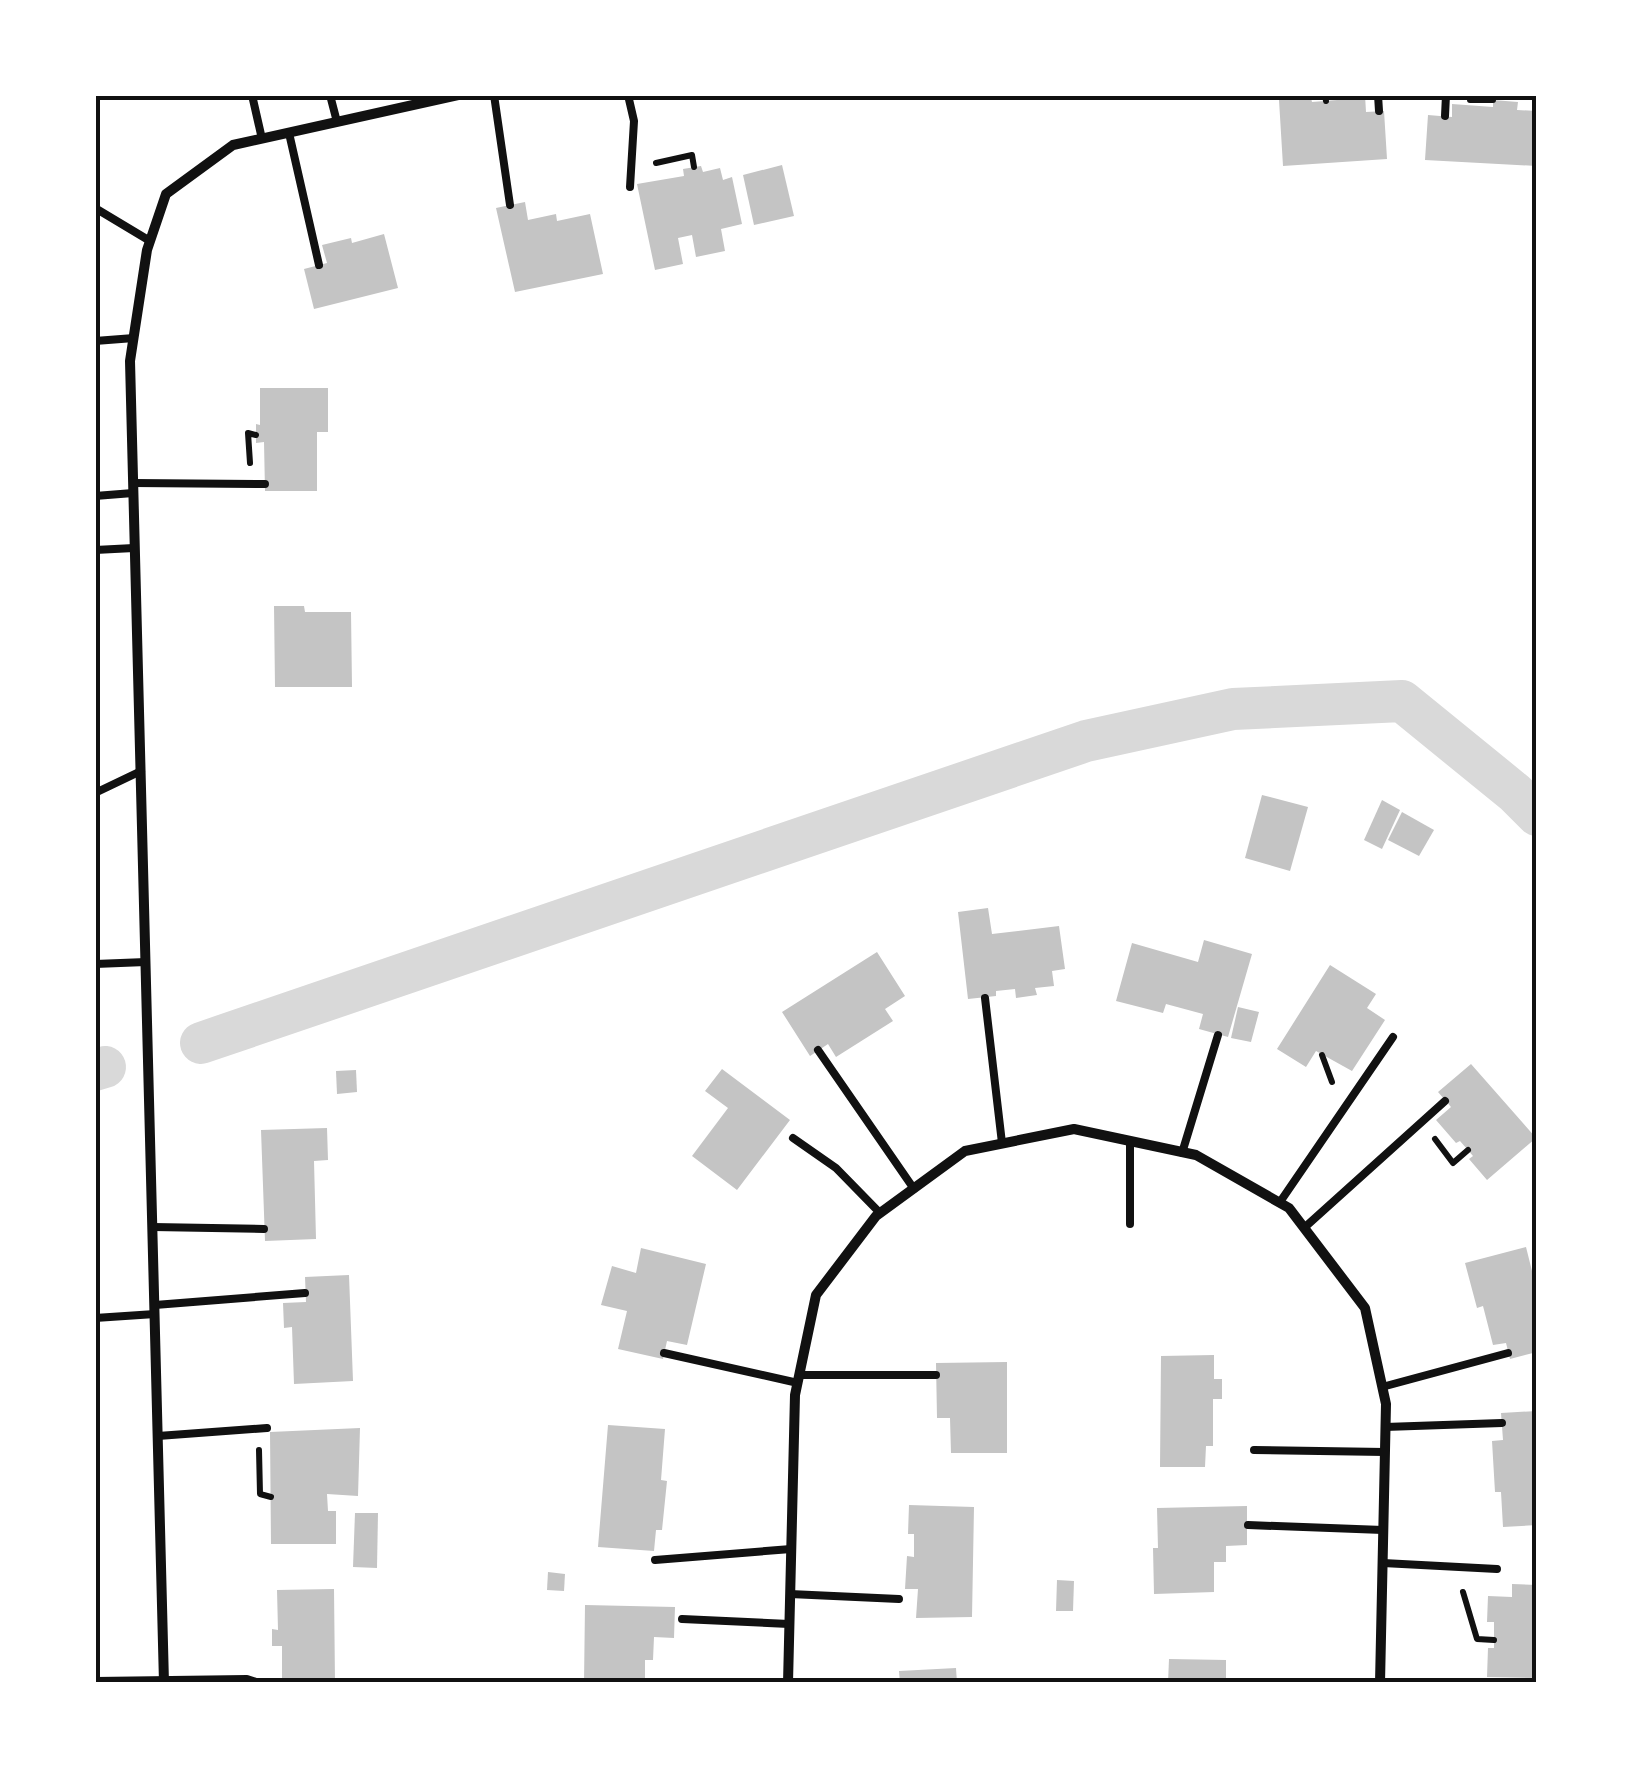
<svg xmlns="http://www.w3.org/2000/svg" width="1632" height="1778" font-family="'Source Sans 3',sans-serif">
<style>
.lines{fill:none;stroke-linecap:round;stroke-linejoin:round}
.canal{stroke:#d9d9d9;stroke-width:42}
.building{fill:#c4c4c4}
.path{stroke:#111;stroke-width:6}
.service{stroke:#111;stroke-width:8}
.minor{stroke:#111;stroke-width:10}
.neatline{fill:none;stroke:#111;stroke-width:4}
</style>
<rect width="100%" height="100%" fill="#fff"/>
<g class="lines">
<g class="canal">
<polyline points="201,1043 1086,741 1233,709 1402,701 1515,793 1537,815"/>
<polyline points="95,1070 105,1067"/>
</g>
</g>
<g class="building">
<polygon points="1365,95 1366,112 1384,111 1387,159 1283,166 1279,100 1311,98 1312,102 1337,100 1336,96"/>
<polygon points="1493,100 1518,102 1517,110 1537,111 1537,166 1425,160 1428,115 1452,117 1452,104 1493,107"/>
<polygon points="782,165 794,216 754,225 743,175"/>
<polygon points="701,166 703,172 720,168 723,180 732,177 742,224 721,229 725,251 696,257 692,235 678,238 683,264 655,270 637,184 684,176 683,169"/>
<polygon points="525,202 528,220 556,214 557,221 590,214 603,274 515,292 496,208"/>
<polygon points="384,234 398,288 314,309 304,269 327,263 322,245 351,238 352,243"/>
<polygon points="260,388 328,388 328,432 317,432 317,491 265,491 264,442 256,443 256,424 260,425"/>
<polygon points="274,606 304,606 305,612 351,612 352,687 275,687"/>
<polygon points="1262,795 1308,807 1290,871 1245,858"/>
<polygon points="1382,800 1400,810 1382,849 1364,840"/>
<polygon points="1402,812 1434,830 1419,856 1388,840"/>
<polygon points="988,908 992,934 1059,926 1065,969 1052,971 1054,986 1035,988 1037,995 1016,998 1015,989 996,991 996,996 968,999 958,912"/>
<polygon points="1204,940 1252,954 1228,1037 1199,1029 1203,1014 1166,1004 1163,1013 1116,1001 1132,943 1198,962"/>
<polygon points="877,952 905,996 885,1009 893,1021 836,1057 828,1044 810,1056 782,1012"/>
<polygon points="1330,965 1376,994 1367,1008 1385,1020 1352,1071 1316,1051 1306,1067 1277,1049"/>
<polygon points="1238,1007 1259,1012 1251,1042 1231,1038"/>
<polygon points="1471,1064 1536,1138 1487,1180 1469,1159 1473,1156 1460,1141 1456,1143 1436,1120 1451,1107 1438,1092"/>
<polygon points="722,1069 790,1120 737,1190 692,1156 728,1108 705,1091"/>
<polygon points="356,1070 357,1092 337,1094 336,1071"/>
<polygon points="327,1128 328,1160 314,1161 316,1239 265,1241 261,1130"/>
<polygon points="1526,1247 1537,1291 1537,1352 1510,1359 1506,1343 1493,1345 1483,1306 1477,1308 1465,1263"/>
<polygon points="641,1248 706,1264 687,1345 667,1341 663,1359 618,1349 627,1311 601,1305 612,1266 636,1273"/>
<polygon points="349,1275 353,1381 294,1384 292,1327 284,1328 283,1303 306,1302 305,1277"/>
<polygon points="1214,1355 1214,1379 1222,1379 1222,1399 1213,1399 1213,1446 1206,1446 1205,1467 1160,1467 1161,1356"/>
<polygon points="1007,1362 1007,1453 951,1453 950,1418 937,1418 936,1363"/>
<polygon points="1537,1411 1537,1525 1503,1527 1501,1492 1495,1492 1492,1441 1503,1440 1501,1413"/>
<polygon points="608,1425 665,1429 661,1480 667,1481 662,1530 656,1530 654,1551 598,1547"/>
<polygon points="360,1428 358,1496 327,1494 328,1511 336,1511 336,1544 271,1544 270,1432"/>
<polygon points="909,1505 974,1507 972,1617 916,1618 918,1589 905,1589 907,1556 914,1557 914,1534 908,1534"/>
<polygon points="1247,1506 1247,1545 1226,1546 1226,1562 1214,1562 1214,1592 1154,1594 1153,1548 1158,1548 1157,1508"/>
<polygon points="355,1513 378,1513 377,1568 353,1567"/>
<polygon points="548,1572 565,1574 564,1591 547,1590"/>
<polygon points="1057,1580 1074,1581 1073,1611 1056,1611"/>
<polygon points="1512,1584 1537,1585 1537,1678 1487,1677 1488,1648 1494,1648 1494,1622 1487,1622 1488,1596 1512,1597"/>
<polygon points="334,1589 335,1683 282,1683 282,1646 272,1646 272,1629 278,1630 277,1590"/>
<polygon points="585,1605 675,1607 674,1638 654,1637 653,1660 645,1660 645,1683 584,1683"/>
<polygon points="1169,1659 1226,1660 1226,1683 1168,1683"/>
<polygon points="956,1668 957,1683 900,1683 899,1671"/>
</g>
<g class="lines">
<g class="path">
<polyline points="1325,95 1326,101"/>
<polyline points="1470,100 1493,100"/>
<polyline points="656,163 692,155 694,167"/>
<polyline points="250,463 248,433 256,435"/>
<polyline points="1322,1055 1332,1082"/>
<polyline points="1435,1139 1453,1163 1468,1150"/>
<polyline points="259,1450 260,1494 271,1497"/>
<polyline points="1463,1592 1477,1639 1494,1640"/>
</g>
<g class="service">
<polyline points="252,95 262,139"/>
<polyline points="330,95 337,122"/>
<polyline points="494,95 510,205"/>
<polyline points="628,95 634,121 630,187"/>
<polyline points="1378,95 1379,111"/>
<polyline points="1445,116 1446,95"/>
<polyline points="289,133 319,265"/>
<polyline points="95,208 150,241"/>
<polyline points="95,341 134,338"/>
<polyline points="133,483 265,484"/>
<polyline points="95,496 133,493"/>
<polyline points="95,550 134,548"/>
<polyline points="95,793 141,771"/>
<polyline points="95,964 146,962"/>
<polyline points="985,998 1002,1143"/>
<polyline points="818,1050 914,1189"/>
<polyline points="793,1138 836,1168 880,1213"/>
<polyline points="1130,1141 1130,1224"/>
<polyline points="1182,1153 1218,1035"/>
<polyline points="1280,1202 1393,1037"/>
<polyline points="153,1227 264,1229"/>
<polyline points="1304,1228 1445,1101"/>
<polyline points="155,1305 305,1293"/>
<polyline points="95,1318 155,1314"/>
<polyline points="664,1353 798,1383"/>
<polyline points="799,1375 936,1375"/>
<polyline points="1382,1387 1508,1353"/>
<polyline points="1385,1427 1502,1423"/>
<polyline points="158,1436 267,1428"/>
<polyline points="1254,1450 1385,1452"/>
<polyline points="1248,1525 1383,1530"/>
<polyline points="655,1560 791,1549"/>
<polyline points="1383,1563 1497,1569"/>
<polyline points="790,1594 899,1599"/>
<polyline points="682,1619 789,1624"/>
<polyline points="95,1681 247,1679 259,1683"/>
</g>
<g class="minor">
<polyline points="164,1683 130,361 147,250 166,194 233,145 458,95"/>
<polyline points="788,1683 795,1395 816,1295 876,1216 965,1151 1074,1129 1196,1155 1289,1208 1365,1308 1386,1404 1380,1683"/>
</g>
</g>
<rect width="1632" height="1778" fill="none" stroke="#ffffff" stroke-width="195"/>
<rect x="98" y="98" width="1436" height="1582" class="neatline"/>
</svg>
